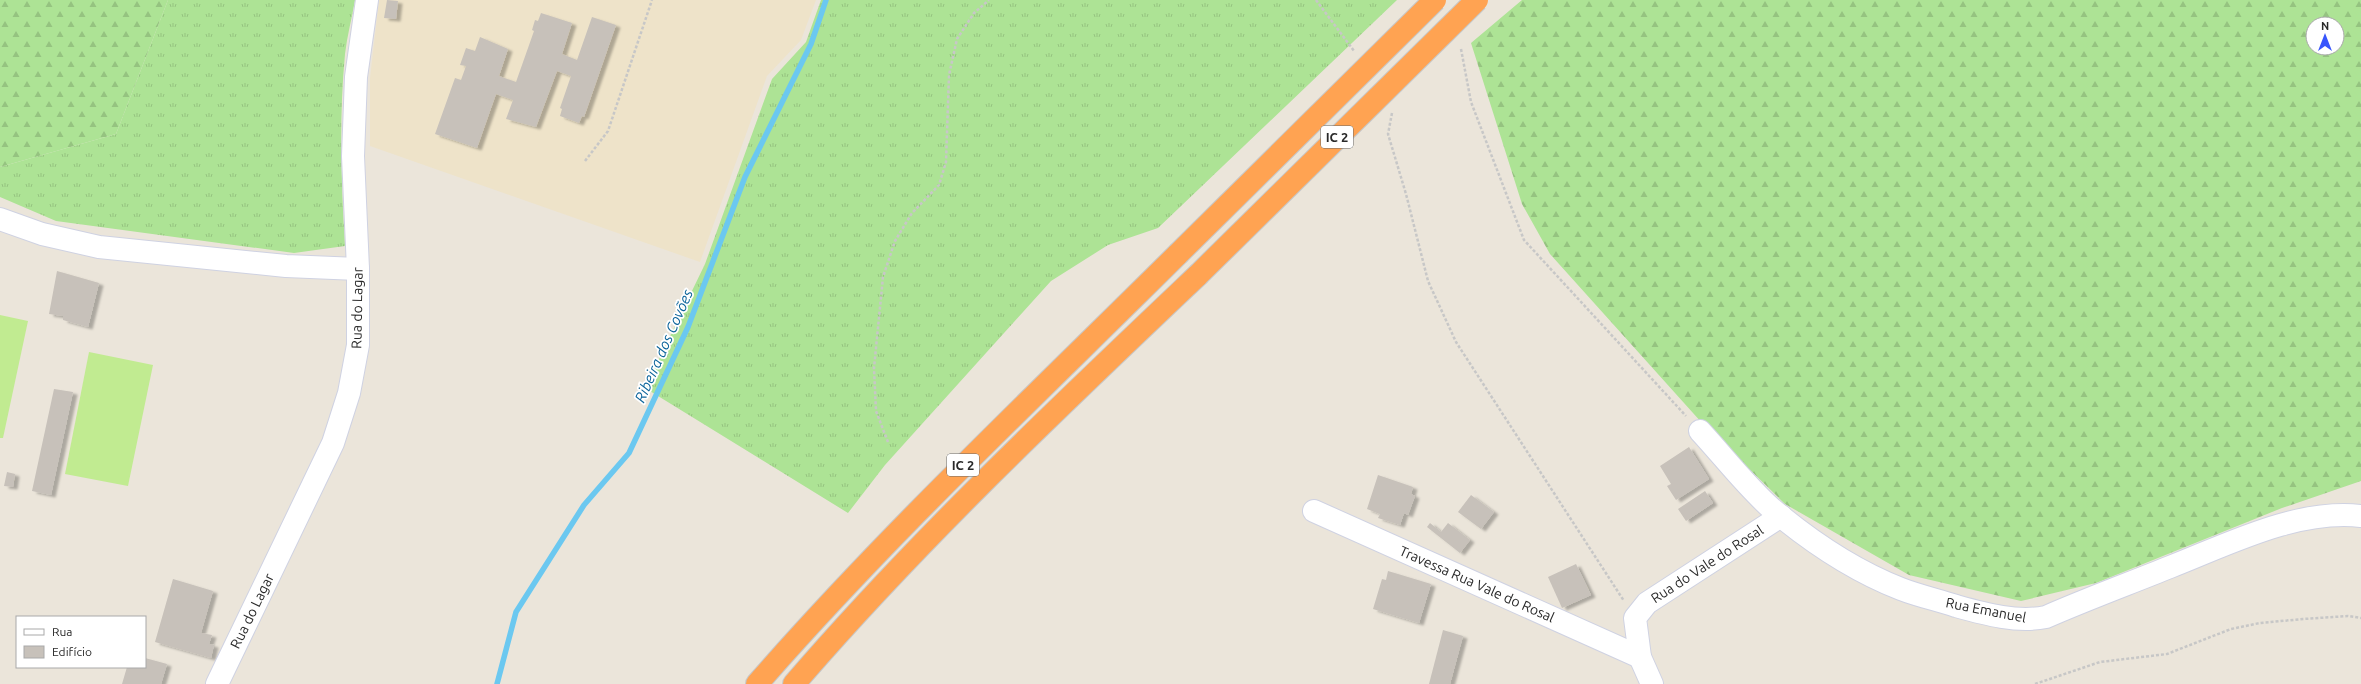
<svg xmlns="http://www.w3.org/2000/svg" width="2361" height="684" viewBox="0 0 2361 684" font-family="Ubuntu,sans-serif">
  <defs>
    <pattern id="grass-tufts" width="24" height="20" patternUnits="userSpaceOnUse"><rect width="24" height="20" fill="#ade395"/><path d="M3 7l-1-3M5 7V3M7 7l1-3M15 17l-1-3M17 17v-4M19 17l1-3" fill="none" stroke="#95c380"/></pattern>
    <pattern id="forest-firs" width="22" height="20" patternUnits="userSpaceOnUse"><rect width="22" height="20" fill="#ade395"/><path d="M5 1l3.5 6h-7zM16 11l3.5 6h-7z" fill="#95c380"/></pattern>
    <filter id="shadow"><feDropShadow dx="4.5" dy="2.5" stdDeviation="1" flood-color="#0004"/></filter>
  </defs>
  <rect width="100%" height="100%" fill="#ebe5da"/>
  <!-- education -->
  <path fill="#eee3c9" d="M379,0H816L801,40L767,76L700,262L370,146V78Z"/>
  <!-- grass -->
  <g fill="url(#grass-tufts)">
    <path d="M168,0H355C352,18 347,36 345,54C339,118 341,182 345,246L294,253L56,221L0,197V167L116,134Z"/>
    <path d="M821,0H1397L1158,228L1108,245L1051,281L885,465L848,513L645,388L705,264L772,79L806,42Z"/>
  </g>
  <!-- forest -->
  <g fill="url(#forest-firs)" fill-rule="evenodd">
    <path d="M0,0H168L116,134L0,167Z"/>
    <path d="M1522,0H2361V481L2282,508L2096,583L2021,601L1909,575L1785,504L1702,423L1550,254L1522,204L1471,43ZM2313,24H2337V48H2313Z"/>
  </g>
  <!-- pitch -->
  <g fill="#c1eb91">
    <path d="M0,315L28,321L3,438H0Z"/>
    <path d="M89,352L153,365L128,486L65,474Z"/>
  </g>
  <g fill="none" stroke-linecap="round" stroke-linejoin="round">
    <!-- stream -->
    <path stroke="#6bc8f0" stroke-width="5.5" d="M497,684L516,612L584,505L629,453L688,327L745,177L811,44L826,0"/>
  </g>
  <!-- building -->
  <g fill="#c7c1ba" filter="url(#shadow)">
    <path d="M387,0L398,1L396,19L384,18Z"/>
    <path d="M541,13L572,23L562,54L577,60L592,17L616,25L584,117L582,116L579,123L560,116L562,109L560,108L571,76L557,71L536,127L506,119L513,100L496,94L477,148L435,134L455,78L461,80L466,66L460,65L466,48L475,51L480,37L508,49L499,76L516,82L534,31L532,30L535,20L538,21Z"/>
    <path d="M57,271L99,283L88,327L63,320V316L49,314Z"/>
    <path d="M54,389L73,392L51,495L32,491Z"/>
    <path d="M1689,447L1709,479L1676,500L1667,486L1671,484L1660,466Z"/>
    <path d="M7,472L15,474L13,487L4,486Z"/>
    <path d="M1378,475L1413,487L1411,494L1415,496L1408,515L1404,513L1400,525L1378,518L1380,514L1367,509Z"/>
    <path d="M1705,491L1713,503L1686,521L1678,509Z"/>
    <path d="M1471,495L1494,512L1481,529L1458,512Z"/>
    <path d="M1430,523L1441,532L1448,523L1470,540L1460,553L1427,527Z"/>
    <path d="M1576,564L1591,595L1562,608L1548,577Z"/>
    <path d="M1388,571L1431,584L1419,623L1373,609L1382,579L1386,580Z"/>
    <path d="M173,579L213,591L201,633L212,635L209,644L214,645L211,658L155,642Z"/>
    <path d="M1443,630L1463,636L1450,684H1429Z"/>
    <path d="M145,658L167,664L161,684H122L127,667H145Z"/>
  </g>
  <g fill="none" stroke-linecap="round" stroke-linejoin="round">
    <defs>
      <g id="minor">
        <path d="M0,219L42,234L99,247L286,266L358,269"/>
        <path d="M1700,431C1724,457 1746,486 1772,509C1810,541 1855,571 1901,589C1919,596 1938,600 1956,606C1985,614 2017,623 2046,617C2087,599 2128,584 2170,567C2229,544 2296,509 2361,516"/>
        <path d="M1314,511L1640,657"/>
        <path d="M217,684L333,443L349,393L358,345V269L353,156L356,77L367,0"/>
        <path d="M1652,684L1640,657L1635,618L1647,603L1781,516"/>
      </g>
      <g id="highway">
        <path d="M757,684C889,533 1035,396 1178,254"/>
        <path d="M794,684C919,539 1059,407 1198,275"/>
      </g>
    </defs>
    <!-- minor casing -->
    <use href="#minor" stroke="#cfd2e2" stroke-width="24"/>
    <!-- highway casing -->
    <use href="#highway" stroke="#c7c7c7" stroke-width="24"/>
    <!-- path -->
    <g stroke="#c7c7c7" stroke-width="2.5" stroke-dasharray="3 2" stroke-linecap="butt">
      <path d="M1316,0L1354,51"/>
      <path d="M1461,49L1471,102L1524,240L1686,416"/>
      <path d="M1392,113L1388,134L1406,194L1428,281L1456,342L1624,601"/>
      <path d="M585,161L608,131L652,0"/>
      <path d="M888,442L876,411L874,368L883,277L895,241L912,213L939,185L946,162L949,75L957,39L974,13L989,0"/>
      <path d="M2035,684L2100,662L2167,654L2231,629L2260,623L2303,619L2348,616L2361,618"/>
    </g>
    <!-- minor -->
    <use href="#minor" stroke="#fff" stroke-width="22"/>
    <!-- highway -->
    <use href="#highway" stroke="#ffa352" stroke-width="22"/>
    <defs>
      <g id="highway-bridge">
        <path d="M1178,254L1435,0"/>
        <path d="M1198,275L1477,0"/>
      </g>
    </defs>
    <!-- highway-bridge casing -->
    <use href="#highway-bridge" stroke="#c7c7c7" stroke-width="24" stroke-linecap="butt"/>
    <!-- highway-bridge -->
    <use href="#highway-bridge" stroke="#ffa352" stroke-width="22"/>
  </g>
  <g text-anchor="middle" stroke-width="3.5" stroke-linejoin="round" paint-order="stroke">
    <!-- shield labels -->
    <g fill="#fff" stroke="#696969" stroke-width="1">
      <rect x="1321" y="126" width="32" height="22" rx="3"/>
      <rect x="947" y="454" width="32" height="22" rx="3"/>
    </g>
    <g font-size="13" font-weight="bold" fill="#292929">
      <text x="1337" y="142">IC 2</text>
      <text x="963" y="470">IC 2</text>
    </g>
    <!-- street labels -->
    <g font-size="14" fill="#292929" stroke="#fff">
      <text transform="translate(357 308) rotate(-89)" y="5">Rua do Lagar</text>
      <text transform="translate(1707 564) rotate(-33)" y="5">Rua do Vale do Rosal</text>
      <text transform="translate(1477 584) rotate(24)" y="5">Travessa Rua Vale do Rosal</text>
      <text transform="translate(1986 610) rotate(11)" y="5">Rua Emanuel</text>
      <text transform="translate(252 611) rotate(-64)" y="5">Rua do Lagar</text>
    </g>
    <!-- water labels -->
    <g font-size="15" font-style="italic" fill="#0c649a" stroke="#fff">
      <text transform="translate(664 346) rotate(-66)" y="5">Ribeira dos Covões</text>
    </g>
  </g>
  <!-- legend -->
  <rect x="16" y="616" width="130" height="52" fill="#ffffff" stroke="#a9a9a9"/>
  <rect x="24" y="629" width="20" height="6" fill="#ffffff" stroke="#a9a9a9"/>
  <text x="52" y="636" font-size="12" fill="#292929">Rua</text>
  <rect x="24" y="646" width="20" height="12" fill="#c7c1ba" stroke="#a9a9a9"/>
  <text x="52" y="656" font-size="12" fill="#292929">Edifício</text>
  <!-- north arrow -->
  <g transform="translate(2325 36)"><circle r="19" fill="#ffffff" stroke="#a9a9a9"/>
  <path d="M0-3L7 15L0 10L-7 15Z" fill="#3755fc"/>
  <text y="-6" font-size="11" font-weight="bold" text-anchor="middle" fill="#292929">N</text>
  </g>
</svg>
